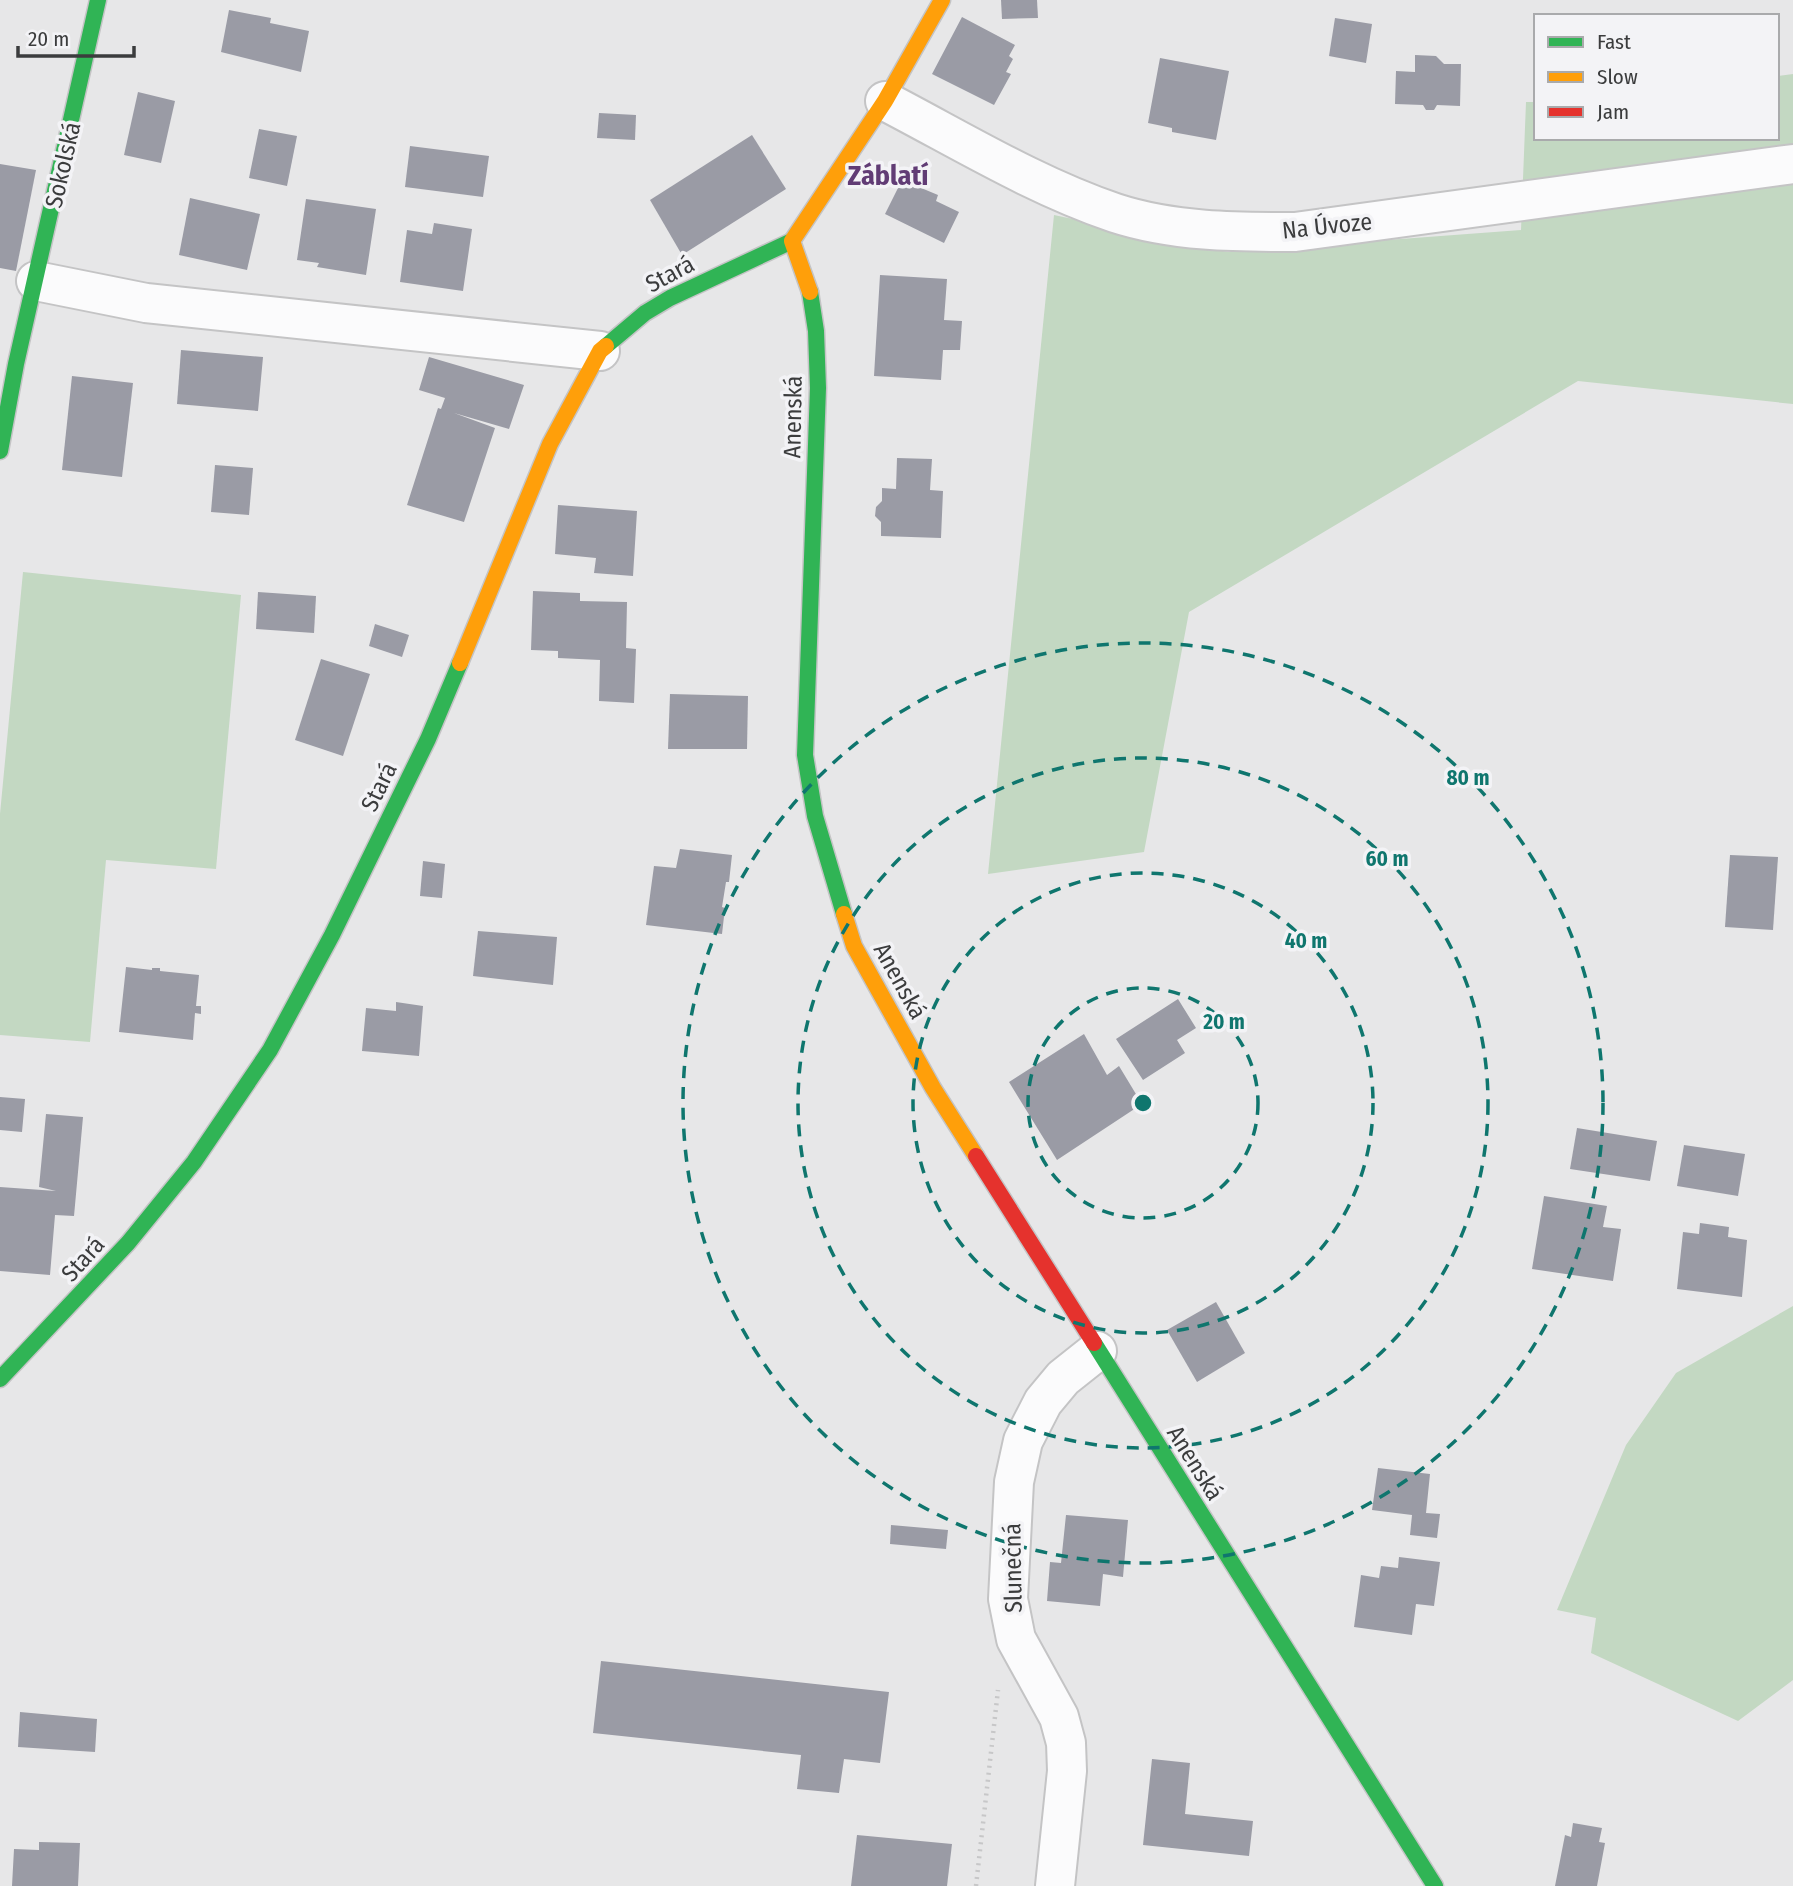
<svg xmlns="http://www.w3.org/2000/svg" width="1793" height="1886" viewBox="0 0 1793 1886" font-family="'Fira Sans Condensed',sans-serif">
  <rect width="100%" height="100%" fill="#e7e7e8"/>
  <!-- green -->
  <g fill="#c3d8c2">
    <path d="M1793,74V404L1578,381L1189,612L1144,852L988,874L1054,215L1228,252L1521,230L1526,102H1536V138H1777V76Z"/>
    <path d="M23,572L241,595L216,869L106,860L90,1042L0,1035V814Z"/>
    <path d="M1793,1306V1680L1738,1721L1591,1653L1596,1618L1557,1610L1626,1445L1676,1373Z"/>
  </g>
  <!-- building -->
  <g fill="#9a9ba5">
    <path d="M1001,0H1037L1038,18L1002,19Z"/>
    <path d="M229,10L271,18L270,23L309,31L301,72L221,52Z"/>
    <path d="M962,17L1015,45L1009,56L1013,59L1006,72L1011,74L994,105L932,74Z"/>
    <path d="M1335,18L1372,24L1366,63L1329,56Z"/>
    <path d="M1415,55L1436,56L1444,64H1461L1460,106L1437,105L1434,110H1426L1423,105L1395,104L1396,71L1415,72Z"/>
    <path d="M1160,58L1229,71L1216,140L1172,132V128L1148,123Z"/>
    <path d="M138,92L175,101L161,163L124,155Z"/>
    <path d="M599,113L636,115L635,140L597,138Z"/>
    <path d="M259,129L297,136L287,186L249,178Z"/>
    <path d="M752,135L786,189L682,255L650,200Z"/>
    <path d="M410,146L489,156L483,197L405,187Z"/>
    <path d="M0,164L36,170L16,271L0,268Z"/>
    <path d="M902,180L938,195L936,201L959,212L944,243L885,214Z"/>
    <path d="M190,198L260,214L247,270L179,255Z"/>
    <path d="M306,199L376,209L366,275L317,267L319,263L297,260Z"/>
    <path d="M434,223L472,229L463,291L400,282L407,230L432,234Z"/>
    <path d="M880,275L947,279L944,320L962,321L960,350H943L941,380L874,376Z"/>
    <path d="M181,350L263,357L258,411L177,404Z"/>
    <path d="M429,357L524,385L509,429L454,413L495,428L464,522L407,505L438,408L441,409L445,398L419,390Z"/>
    <path d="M72,376L133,383L122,477L62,470Z"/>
    <path d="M897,458L932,459L930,490L943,491L941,538L881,536V522L875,516L876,507L882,501V488L896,489Z"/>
    <path d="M215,465L253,468L249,515L211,512Z"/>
    <path d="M558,505L637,511L633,576L594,573L596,558L555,554Z"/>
    <path d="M533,591L580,593V601L627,602L626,648L636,649L634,703L599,701L600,660L558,658V651L531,650Z"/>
    <path d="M258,592L316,596L314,633L256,629Z"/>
    <path d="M375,624L409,635L402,657L369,646Z"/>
    <path d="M321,659L370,674L343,756L295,740Z"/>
    <path d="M670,694L748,696L747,749H668Z"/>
    <path d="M680,849L732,855L729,882H726L722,907L725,908L722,934L646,925L654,866L676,868Z"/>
    <path d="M1730,855L1778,857L1773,930L1725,927Z"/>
    <path d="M423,861L445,864L442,898L420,896Z"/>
    <path d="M478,931L557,937L553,985L473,976Z"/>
    <path d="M126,967L152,970V968H160V971L199,975L196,1006H201V1014L195,1013L193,1040L119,1032Z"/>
    <path d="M1178,999L1196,1028L1177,1040L1185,1053L1143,1080L1116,1039Z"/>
    <path d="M396,1002L423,1006L419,1056L362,1051L366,1008L396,1011Z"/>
    <path d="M1084,1034L1107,1075L1119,1066L1142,1104L1057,1160L1009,1082Z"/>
    <path d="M0,1097L25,1099L22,1132L0,1130Z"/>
    <path d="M46,1114L83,1117L74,1216L55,1215L50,1275L0,1271V1187L56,1191L39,1187Z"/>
    <path d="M1577,1128L1657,1141L1650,1181L1570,1169Z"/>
    <path d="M1684,1145L1745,1154L1738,1196L1677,1186Z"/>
    <path d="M1544,1196L1607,1206L1603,1227L1621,1229L1613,1281L1532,1269Z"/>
    <path d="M1700,1223L1729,1227L1728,1237L1747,1240L1742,1297L1677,1289L1683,1232L1699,1234Z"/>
    <path d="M1216,1302L1245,1353L1197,1382L1167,1330Z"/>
    <path d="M1378,1468L1430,1474L1426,1513L1440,1514L1437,1538L1410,1535L1412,1515L1372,1510Z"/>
    <path d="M1066,1515L1128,1520L1123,1577L1103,1574L1100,1606L1047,1601L1050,1562L1061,1563Z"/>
    <path d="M891,1525L948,1530L946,1549L890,1544Z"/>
    <path d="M1399,1557L1440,1562L1434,1606L1416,1604L1412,1635L1354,1627L1361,1575L1379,1578L1381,1566L1398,1568Z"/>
    <path d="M601,1661L889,1692L880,1763L844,1759L839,1793L797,1789L801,1755L593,1733Z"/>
    <path d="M20,1712L97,1719L95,1752L18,1747Z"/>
    <path d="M1152,1759L1190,1763L1185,1814L1253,1821L1249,1856L1143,1845Z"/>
    <path d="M1573,1823L1602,1828L1599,1842L1605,1843L1597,1886H1555L1565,1835L1571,1837Z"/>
    <path d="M857,1835L952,1844L947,1886H851Z"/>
    <path d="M39,1842L80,1843L78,1886H12L14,1849L39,1850Z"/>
  </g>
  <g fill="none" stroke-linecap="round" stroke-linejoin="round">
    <defs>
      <g id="street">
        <path d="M885,101C960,140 1035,186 1115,213C1173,232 1236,232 1295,232L1793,164"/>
        <path d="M36,281L146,303L600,351"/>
        <path d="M1055,1886L1067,1771L1066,1743L1059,1717L1016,1639L1008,1599L1014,1482L1023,1441L1043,1402L1063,1378L1097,1351"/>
      </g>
      <g id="fast">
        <path d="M810,292L816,331L818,388L805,755L815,816L844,914"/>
        <path d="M606,346L645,313L670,298L792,241"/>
        <path d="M0,451L16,364L98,0"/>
        <path d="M1094,1343L1435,1886"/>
        <path d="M0,1379L128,1243L194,1162L270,1050L332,935L428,739L460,663"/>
      </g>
      <g id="slow">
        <path d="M810,292L792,241L885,101L942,0"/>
        <path d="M460,663L550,444L600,351L606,346"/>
        <path d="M844,914L854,946L933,1088L976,1156"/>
      </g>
      <path id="jam" d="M976,1156L1094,1343"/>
    </defs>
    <!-- street casing -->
    <use href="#street" stroke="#c4c4c5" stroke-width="42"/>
    <!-- fast casing -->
    <use href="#fast" stroke="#c4c4c5" stroke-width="19"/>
    <!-- slow casing -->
    <use href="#slow" stroke="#c4c4c5" stroke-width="19"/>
    <!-- jam casing -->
    <use href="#jam" stroke="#c4c4c5" stroke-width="19"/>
    <!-- path -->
    <path stroke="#c7c7c8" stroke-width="4.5" stroke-dasharray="2 5" stroke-linecap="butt" d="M976,1886L998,1690"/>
    <!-- street -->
    <use href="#street" stroke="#fbfbfc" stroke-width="38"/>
    <!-- fast -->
    <use href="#fast" stroke="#30b455" stroke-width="16"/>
    <!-- slow -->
    <use href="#slow" stroke="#ff9f0a" stroke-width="16"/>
    <!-- jam -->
    <use href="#jam" stroke="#e5322d" stroke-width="16"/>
  </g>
  <!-- distance rings -->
  <g fill="none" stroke="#0f766e" stroke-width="3.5" stroke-dasharray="12 9">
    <circle cx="1143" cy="1103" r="115"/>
    <circle cx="1143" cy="1103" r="230"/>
    <circle cx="1143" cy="1103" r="345"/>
    <circle cx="1143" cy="1103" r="460"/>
  </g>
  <g text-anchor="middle" stroke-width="7" stroke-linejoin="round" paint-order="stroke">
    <!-- street labels -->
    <g font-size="24" fill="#3b3c3d" stroke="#f3f3f6">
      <text transform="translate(63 165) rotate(-77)" y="8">Sokolská</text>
      <text transform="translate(1327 226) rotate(-6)" y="8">Na Úvoze</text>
      <text transform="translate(670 274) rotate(-28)" y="8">Stará</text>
      <text transform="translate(793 417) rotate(-89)" y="8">Anenská</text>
      <text transform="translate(379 787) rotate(-64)" y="8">Stará</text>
      <text transform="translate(900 981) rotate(61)" y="8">Anenská</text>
      <text transform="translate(83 1259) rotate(-48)" y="8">Stará</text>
      <text transform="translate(1195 1463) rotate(58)" y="8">Anenská</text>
      <text transform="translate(1013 1568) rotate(-91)" y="8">Slunečná</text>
    </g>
    <!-- quarter labels -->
    <g font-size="28" font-weight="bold" fill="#613c75" stroke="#f3f3f6">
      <text x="888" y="185">Záblatí</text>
    </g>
  </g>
  <circle cx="1143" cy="1103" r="10" fill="#0f766e" stroke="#f3f3f6" stroke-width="3.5"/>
  <g font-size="21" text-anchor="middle" font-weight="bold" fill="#0f766e" stroke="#f3f3f6" stroke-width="7" stroke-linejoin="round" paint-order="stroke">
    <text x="1468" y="785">80 m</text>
    <text x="1387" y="866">60 m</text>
    <text x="1306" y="948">40 m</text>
    <text x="1224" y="1029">20 m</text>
  </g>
  <!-- legend -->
  <rect x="1534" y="14" width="245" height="126" fill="#f3f3f6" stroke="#a9aaac" stroke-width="2"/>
  <rect x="1548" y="37" width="35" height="10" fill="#30b455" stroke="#a9aaac" stroke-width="2"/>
  <text x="1597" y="49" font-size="21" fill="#3b3c3d">Fast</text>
  <rect x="1548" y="72" width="35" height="10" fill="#ff9f0a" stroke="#a9aaac" stroke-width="2"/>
  <text x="1597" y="84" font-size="21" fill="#3b3c3d">Slow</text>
  <rect x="1548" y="107" width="35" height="10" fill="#e5322d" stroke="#a9aaac" stroke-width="2"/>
  <text x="1597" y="119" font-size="21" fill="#3b3c3d">Jam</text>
  <!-- scale -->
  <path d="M18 46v10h116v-10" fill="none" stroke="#3b3c3d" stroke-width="3.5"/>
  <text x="28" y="46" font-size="21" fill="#3b3c3d" stroke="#f3f3f6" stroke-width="5" paint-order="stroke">20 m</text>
</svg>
